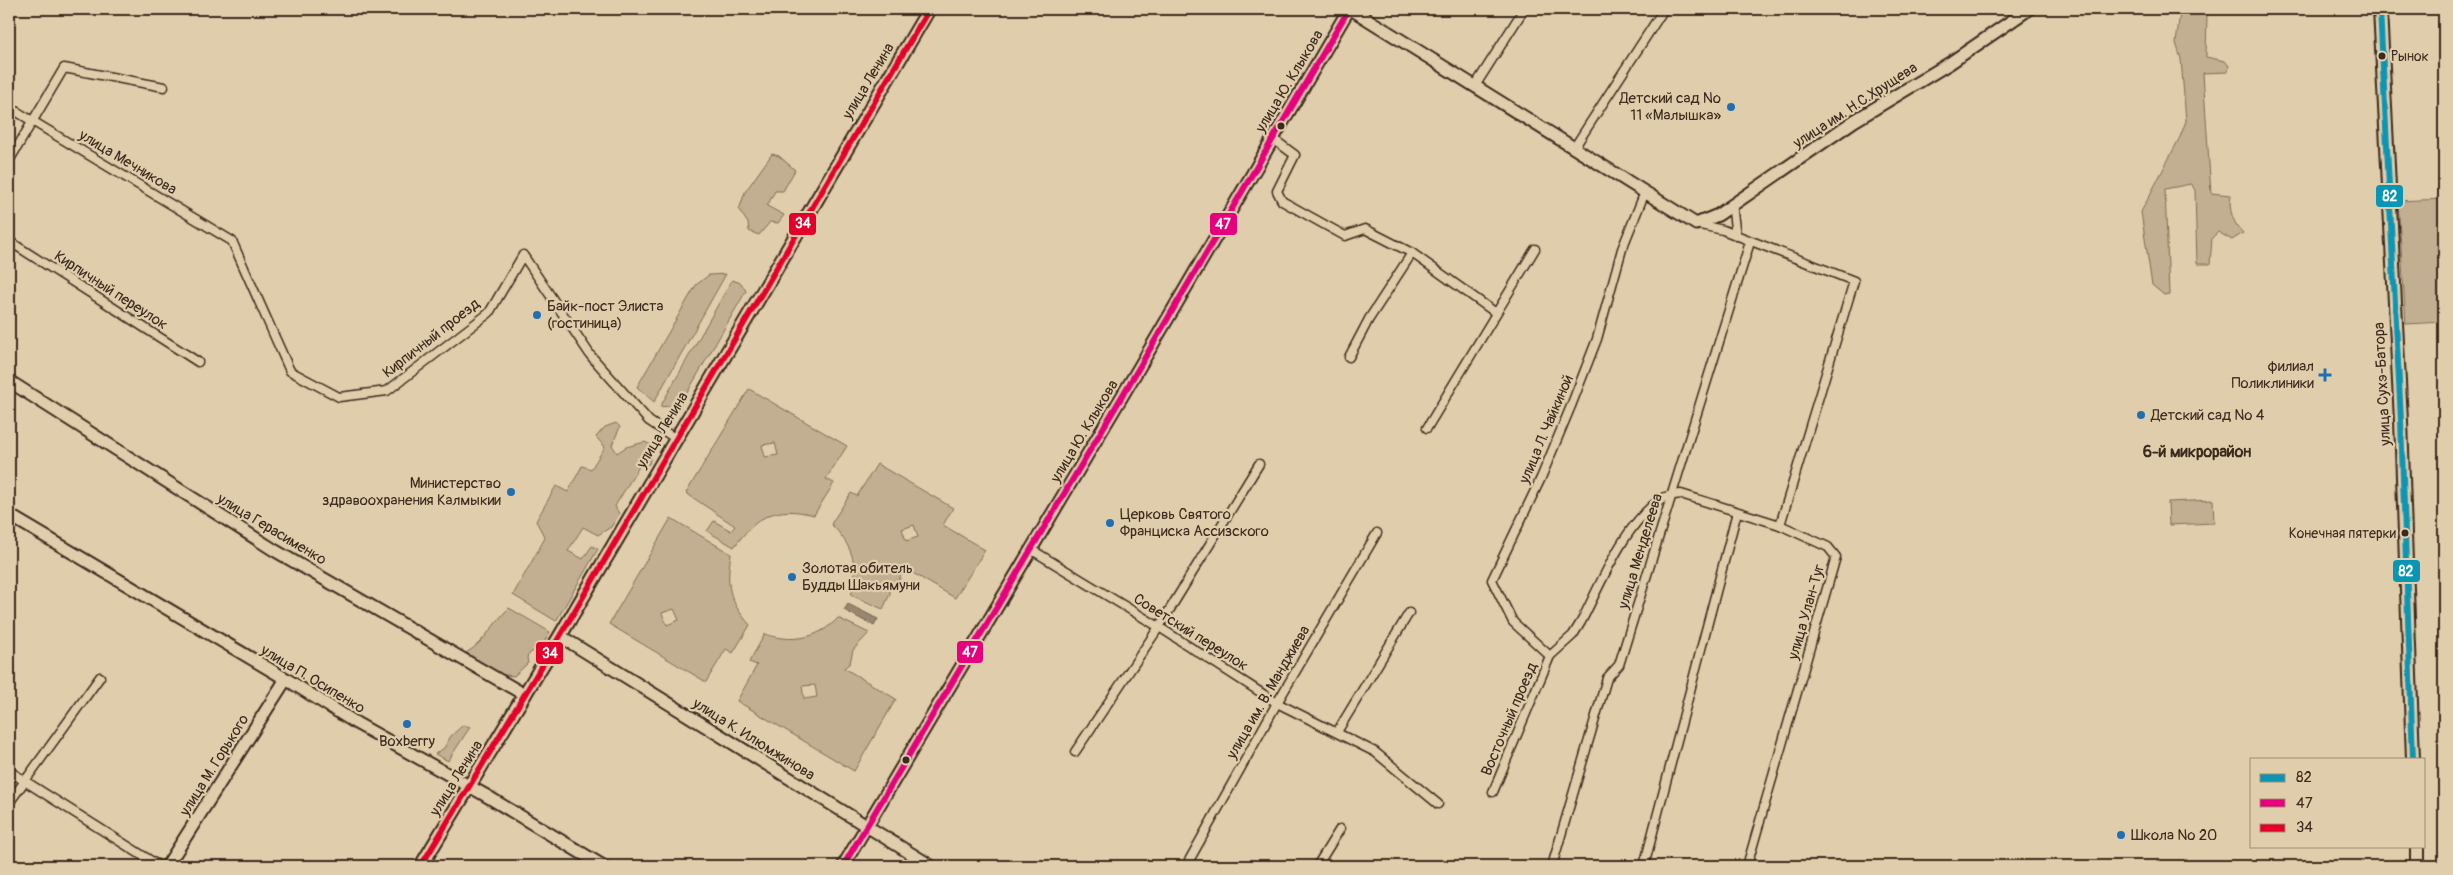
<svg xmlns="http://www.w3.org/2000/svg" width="2453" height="875" viewBox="0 0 2453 875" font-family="Pangolin,sans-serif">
  <rect width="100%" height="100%" fill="#e0cdab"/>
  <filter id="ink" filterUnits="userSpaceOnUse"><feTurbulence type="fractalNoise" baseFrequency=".02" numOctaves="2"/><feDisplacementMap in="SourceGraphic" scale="10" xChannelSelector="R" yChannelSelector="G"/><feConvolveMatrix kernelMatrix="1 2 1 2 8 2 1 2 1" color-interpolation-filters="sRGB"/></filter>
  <g filter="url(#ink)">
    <!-- green -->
    <g fill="#c2af91" stroke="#7e6c58" fill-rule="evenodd">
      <path d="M2189,9H2217V13L2207,14L2206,57L2225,61L2229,66L2228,72L2203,73L2211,193L2231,195C2228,208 2233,224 2243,233L2232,240L2218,232L2212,238L2210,264H2197L2195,190L2191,184L2165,189L2169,294L2164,295L2152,285L2141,212L2180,137L2186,121L2181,59L2176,43L2180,13Z"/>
      <path d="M772,154L779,156L795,170L783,191H775L767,206L784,215L778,223L770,222L759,235L749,231L748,223L739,210L745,192Z"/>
      <path d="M2444,199V322L2406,324L2398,201Z"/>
      <path d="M726,274L654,402L637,387L696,285L709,275Z"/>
      <path d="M732,280L741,283L746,291L680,405L660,407Z"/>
      <path d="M749,389L847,446L826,479L834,483L814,515C775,505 757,516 734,547L707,531L714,521L731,531L735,526L686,493ZM775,443L778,455L765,457L762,445Z"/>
      <path d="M616,423L620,427L612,445L617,453L626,447L645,442L653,446L649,464L640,465L615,506L619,514L611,527L598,535L583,527L568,551L583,559L592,546L598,549L556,621L513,595L545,538L536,521L556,486L568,492L582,466L591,469L605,447L596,437L605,427Z"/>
      <path d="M877,464L953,508L943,525L985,550L955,598L901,566L900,579L890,585V594L883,609L851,595C861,567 851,544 831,524L851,493L857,496ZM914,525L918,537L906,541L902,529Z"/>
      <path d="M2213,500L2214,523L2169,525L2168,502Z"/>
      <path d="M671,518L731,554C726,585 728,600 750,625L733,653L726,649L706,682L609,624ZM674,609L679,620L667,625L662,613Z"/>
      <path d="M509,608L550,632L539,651L531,652L527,657L528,663L514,676L498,674L466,653C485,642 493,623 509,608Z"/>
      <path d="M838,618L869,633L853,650L850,663L844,668L896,699L854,771L737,701L757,665L749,662L765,634C792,643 818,639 838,618ZM815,685L817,697L804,699L802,686Z"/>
      <path d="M463,725L470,727L448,761L435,754L444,748L451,736Z"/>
    </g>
    <!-- water -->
    <path fill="#98876e" stroke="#73624e" d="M848,604L878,619L874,626L844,610Z"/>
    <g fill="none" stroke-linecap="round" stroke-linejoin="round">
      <defs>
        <g id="street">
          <path d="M1475,86L1524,9"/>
          <path d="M9,107L232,241L290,371L339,397L387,391L489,313L523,255L591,356L649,421L676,439"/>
          <path d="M1272,138L1295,155L1277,191L1282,201L1345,236L1365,229L1412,253L1496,313"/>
          <path d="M1574,148L1664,9"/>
          <path d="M9,161L64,68L164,87"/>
          <path d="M1732,204L1736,236"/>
          <path d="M1696,224L1723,230L1854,281L1780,525"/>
          <path d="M9,241L198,362"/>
          <path d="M1349,357L1369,319L1412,253"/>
          <path d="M1427,428L1535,249"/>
          <path d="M1032,550L1159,627L1277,703L1375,752L1438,804"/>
          <path d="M1550,656L1513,622L1492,580L1541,478L1571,406L1597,339L1622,249L1645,192"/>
          <path d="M1337,732L1409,613"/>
          <path d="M1075,752L1159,627L1259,464"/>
          <path d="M9,771L159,866"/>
          <path d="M1493,792L1550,656L1573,635L1581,622C1601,584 1625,521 1663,498C1668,495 1676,495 1681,494L1780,525L1828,547L1836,557L1747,866"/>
          <path d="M9,803L100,677"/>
          <path d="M1186,866L1277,703L1377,533"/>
          <path d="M1317,866L1340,829"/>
          <path d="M1552,866L1607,678L1619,665L1750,242"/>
          <path d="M1644,866L1737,512"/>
        </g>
        <g id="secondary">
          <path d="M1351,9L1696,224L1718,215L1854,121L1950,63L2029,9"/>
          <path d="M9,381L274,550L525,695"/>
          <path d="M9,515L286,679L356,723L485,795L603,866"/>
          <path d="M560,636L931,866"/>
          <path d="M167,866L286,679"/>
          <path d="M843,866L1140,366L1349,9"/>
        </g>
        <g id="primary">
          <path d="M2380,9L2401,421L2413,759"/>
          <path d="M2417,846V866"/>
          <path d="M421,866L560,636L929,9"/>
        </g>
      </defs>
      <!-- street casing -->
      <use href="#street" stroke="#3b2a1e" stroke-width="11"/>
      <!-- secondary casing -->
      <use href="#secondary" stroke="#3b2a1e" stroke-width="15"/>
      <!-- primary casing -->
      <use href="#primary" stroke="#3b2a1e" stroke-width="16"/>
      <!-- street -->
      <use href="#street" stroke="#e0cdab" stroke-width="8"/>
      <!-- secondary -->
      <use href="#secondary" stroke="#e0cdab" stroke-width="11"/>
      <!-- primary -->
      <use href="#primary" stroke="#e0cdab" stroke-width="12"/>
      <defs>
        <path id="bus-1" d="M2380,9L2401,421L2413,759"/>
        <path id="bus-2" d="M843,866L1140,366L1349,9"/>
        <path id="bus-3" d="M421,866L560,636L929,9"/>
      </defs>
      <!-- bus-1 casing -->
      <use href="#bus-1" stroke="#e0cdab" stroke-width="10"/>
      <!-- bus-2 casing -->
      <use href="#bus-2" stroke="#e0cdab" stroke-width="10"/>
      <!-- bus-3 casing -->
      <use href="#bus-3" stroke="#e0cdab" stroke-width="10"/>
      <!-- bus-1 -->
      <use href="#bus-1" stroke="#0996b4" stroke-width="6"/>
      <!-- bus-2 -->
      <use href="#bus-2" stroke="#e5007d" stroke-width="6"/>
      <!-- bus-3 -->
      <use href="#bus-3" stroke="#e4002b" stroke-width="6"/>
    </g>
  </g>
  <!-- markers -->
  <g fill="#3b2a1e" stroke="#e0cdab" stroke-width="2">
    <circle cx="2382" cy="56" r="4.5"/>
    <circle cx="1281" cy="126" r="4.5"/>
    <circle cx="2405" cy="533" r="4.5"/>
    <circle cx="906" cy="760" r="4.5"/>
  </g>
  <g fill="#1f6fb2" stroke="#e0cdab" stroke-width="2">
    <circle cx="1731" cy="107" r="5"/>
    <circle cx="537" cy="315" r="5"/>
    <path d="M2322.5 367.5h5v5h5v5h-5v5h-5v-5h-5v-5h5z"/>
    <circle cx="2141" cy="415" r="5"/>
    <circle cx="511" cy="492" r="5"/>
    <circle cx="1110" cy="523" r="5"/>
    <circle cx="792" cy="577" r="5"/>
    <circle cx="407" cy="724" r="5"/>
    <circle cx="2121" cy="835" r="5"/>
  </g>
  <g text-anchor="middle" stroke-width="4.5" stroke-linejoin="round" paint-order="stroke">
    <!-- bus labels -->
    <g font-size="14" fill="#3b2a1e" stroke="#e0cdab" text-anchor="start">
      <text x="2391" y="61">Рынок</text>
      <text x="2396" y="538" text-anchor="end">Конечная пятерки</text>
    </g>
    <!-- street labels -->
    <g font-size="15" fill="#3b2a1e" stroke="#e0cdab">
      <text transform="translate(868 81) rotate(-59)" y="5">улица Ленина</text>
      <text transform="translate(1289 81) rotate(-59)" y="5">улица Ю. Клыкова</text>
      <text transform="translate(1855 105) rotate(-33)" y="5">улица им. Н.С.Хрущева</text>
      <text transform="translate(128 162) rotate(31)" y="5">улица Мечникова</text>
      <text transform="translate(111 290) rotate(33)" y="5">Кирпичный переулок</text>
      <text transform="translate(431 338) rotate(-38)" y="5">Кирпичный проезд</text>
      <text transform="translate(2382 384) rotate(-93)" y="5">улица Сухэ-Батора</text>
      <text transform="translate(1546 429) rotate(-67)" y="5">улица Л. Чайкиной</text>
      <text transform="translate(662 430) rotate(-59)" y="5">улица Ленина</text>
      <text transform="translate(1084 431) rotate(-59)" y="5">улица Ю. Клыкова</text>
      <text transform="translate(272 529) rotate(31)" y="5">улица Герасименко</text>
      <text transform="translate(1640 551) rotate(-73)" y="5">улица Менделеева</text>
      <text transform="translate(1806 612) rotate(-74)" y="5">улица Улан-Туг</text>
      <text transform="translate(1191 632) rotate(32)" y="5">Советский переулок</text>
      <text transform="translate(313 679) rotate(31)" y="5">улица П. Осипенко</text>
      <text transform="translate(1268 692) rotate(-60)" y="5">улица им. В. Манджиева</text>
      <text transform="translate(1509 719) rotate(-67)" y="5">Восточный проезд</text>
      <text transform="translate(754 739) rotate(32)" y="5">улица К. Илюмжинова</text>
      <text transform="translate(214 765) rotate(-58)" y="5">улица М. Горького</text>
      <text transform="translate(456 778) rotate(-58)" y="5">улица Ленина</text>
    </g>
    <!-- poi labels -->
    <g font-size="15" fill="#3b2a1e" stroke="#e0cdab" text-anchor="start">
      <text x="1721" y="103" text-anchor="end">Детский сад №<tspan x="1721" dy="17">11 «Малышка»</tspan></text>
      <text x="547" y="311">Байк-пост Элиста<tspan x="547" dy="17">(гостиница)</tspan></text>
      <text x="2314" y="371" text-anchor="end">филиал<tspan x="2314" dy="17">Поликлиники</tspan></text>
      <text x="2151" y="420">Детский сад № 4</text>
      <text x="501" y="488" text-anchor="end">Министерство<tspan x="501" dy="17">здравоохранения Калмыкии</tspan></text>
      <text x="1120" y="519">Церковь Святого<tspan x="1120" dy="17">Франциска Ассизского</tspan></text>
      <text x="802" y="573">Золотая обитель<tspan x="802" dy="17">Будды Шакьямуни</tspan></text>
      <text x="407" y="746" text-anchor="middle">Boxberry</text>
      <text x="2131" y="840">Школа № 20</text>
    </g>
    <!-- neighbourhood labels -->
    <g font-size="16" font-weight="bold" fill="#3b2a1e" stroke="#e0cdab">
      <text x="2197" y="457">6-й микрорайон</text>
    </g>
  </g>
  <g stroke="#e0cdab" stroke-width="2">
    <rect x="2375" y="184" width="29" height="24" rx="5" fill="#0996b4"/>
    <rect x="788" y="212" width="29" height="24" rx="5" fill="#e4002b"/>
    <rect x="1209" y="212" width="29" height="24" rx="5" fill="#e5007d"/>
    <rect x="2392" y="559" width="29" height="24" rx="5" fill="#0996b4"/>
    <rect x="956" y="640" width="28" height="24" rx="5" fill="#e5007d"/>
    <rect x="535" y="641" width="29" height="24" rx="5" fill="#e4002b"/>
  </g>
  <g font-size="14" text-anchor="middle" font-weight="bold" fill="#fff">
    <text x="2390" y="201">82</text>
    <text x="803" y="228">34</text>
    <text x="1223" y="229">47</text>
    <text x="2406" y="576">82</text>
    <text x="970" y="657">47</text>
    <text x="550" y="658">34</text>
  </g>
  <!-- margin -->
  <rect width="2453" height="875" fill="none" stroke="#e0cdab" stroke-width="30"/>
  <rect x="15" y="15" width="2423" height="845" fill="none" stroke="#3b2a1e" stroke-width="2" filter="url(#ink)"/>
  <!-- legend -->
  <rect x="2250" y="758" width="175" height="90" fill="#e0cdab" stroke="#9e8c73"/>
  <rect x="2260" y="774" width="25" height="8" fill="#0996b4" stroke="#9e8c73"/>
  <text x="2296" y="782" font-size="15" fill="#3b2a1e">82</text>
  <rect x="2260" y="799" width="25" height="8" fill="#e5007d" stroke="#9e8c73"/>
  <text x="2296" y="808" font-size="15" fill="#3b2a1e">47</text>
  <rect x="2260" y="824" width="25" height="8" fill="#e4002b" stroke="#9e8c73"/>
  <text x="2296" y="832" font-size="15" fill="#3b2a1e">34</text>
</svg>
